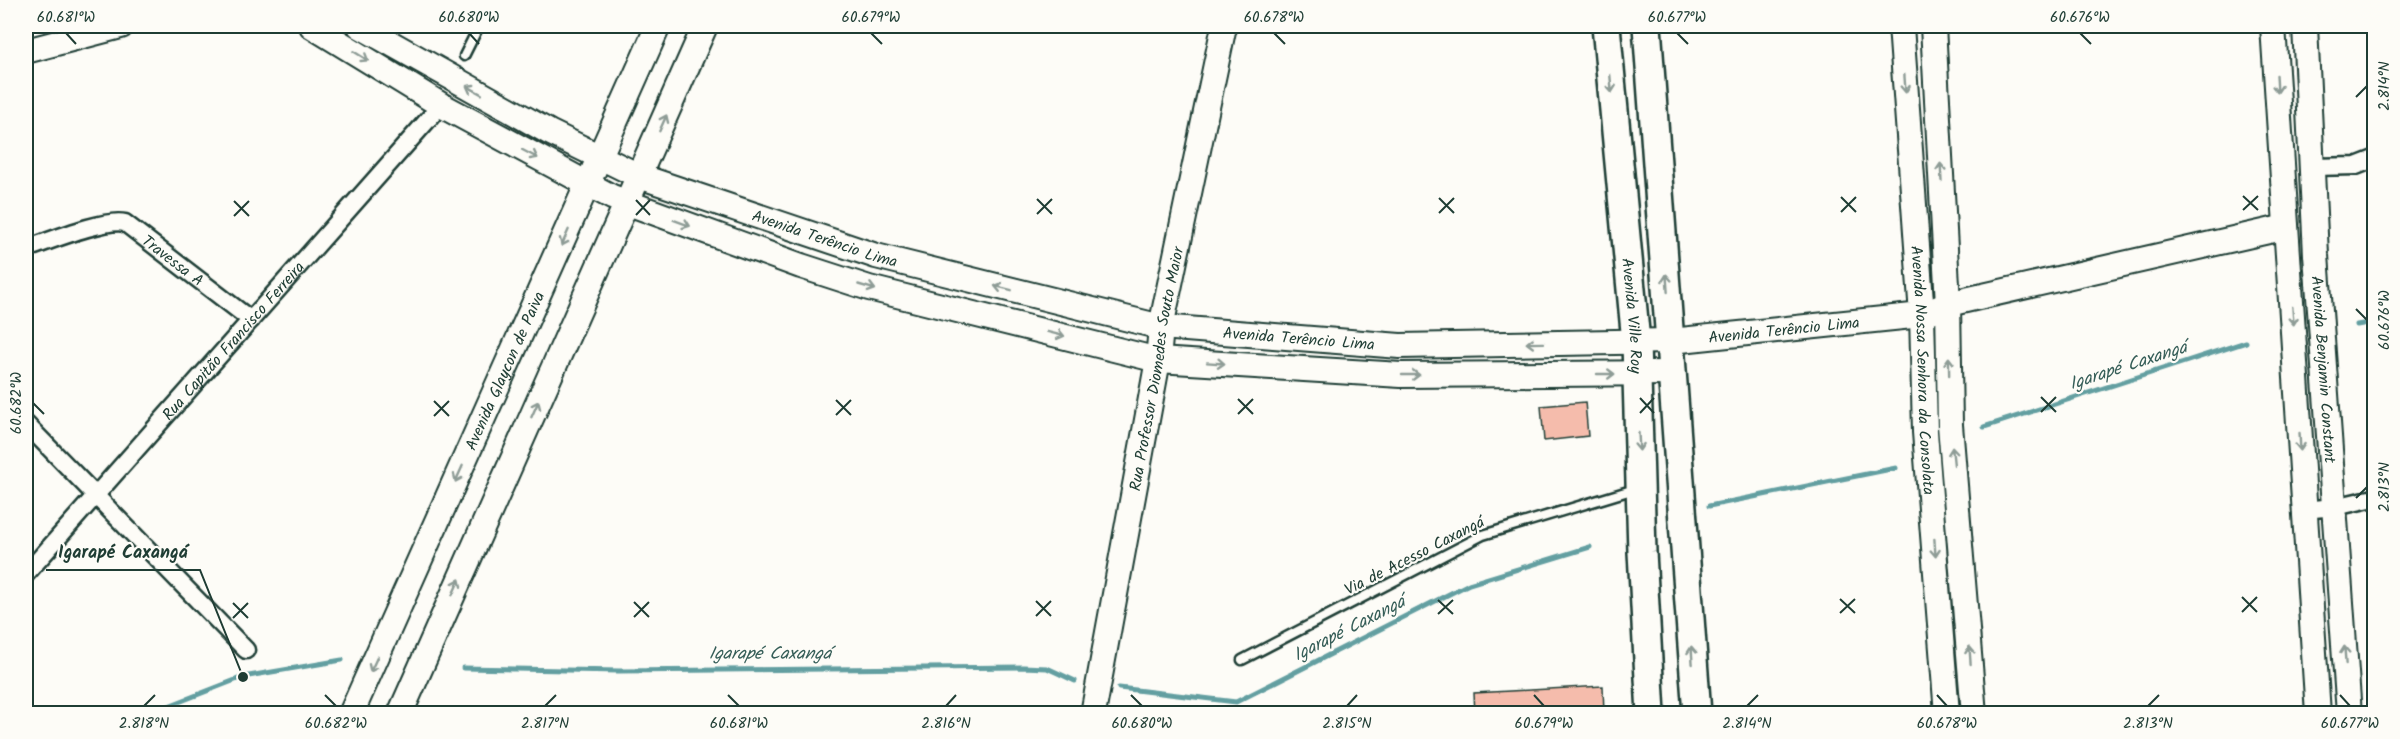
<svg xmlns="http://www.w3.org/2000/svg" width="2400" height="739" viewBox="0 0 2400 739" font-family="Kalam,sans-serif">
  <rect width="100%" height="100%" fill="#fdfcf7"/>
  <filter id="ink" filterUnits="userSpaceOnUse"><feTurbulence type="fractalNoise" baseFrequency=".0167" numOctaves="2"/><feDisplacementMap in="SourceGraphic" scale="12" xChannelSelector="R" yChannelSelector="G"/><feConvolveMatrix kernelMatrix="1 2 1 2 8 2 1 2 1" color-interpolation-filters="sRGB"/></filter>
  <g filter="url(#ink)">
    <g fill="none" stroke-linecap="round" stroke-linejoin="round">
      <!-- stream -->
      <g stroke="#639fa1" stroke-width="5">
        <path d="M2357,325L2374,322"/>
        <path d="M1984,427L2246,342"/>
        <path d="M1709,506L1896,468"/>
        <path d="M463,668L619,671L1023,667L1047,668L1075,681"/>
        <path d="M1119,688L1236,702L1469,584L1590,547"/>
        <path d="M148,714L243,677L342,660"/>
      </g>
    </g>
    <!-- building -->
    <g fill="#f5bcac" stroke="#1f3d34" stroke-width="1.5">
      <path d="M1585,402L1588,436L1544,441L1541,406Z"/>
      <path d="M1603,686L1604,714H1475L1474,693Z"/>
    </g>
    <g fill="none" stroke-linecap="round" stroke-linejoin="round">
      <defs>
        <g id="lane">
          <path d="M464,56L479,26"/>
          <path d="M1242,660L1483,535L1635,489"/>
        </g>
        <g id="street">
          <path d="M2313,167L2356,166L2374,159"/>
          <path id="s1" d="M26,249C47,242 105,218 125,223L251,320"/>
          <path d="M26,424L246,650"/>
          <path d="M2303,510L2335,507L2374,498"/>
          <path id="s2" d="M26,574L441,105"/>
        </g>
        <g id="secondary">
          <path d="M312,26L441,105L612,197L801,266L869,288L1158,360L1401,375L1673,373"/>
          <path id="s3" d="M360,26L549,132L639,176L876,256L1161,327L1400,346L1671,341L1922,315L1948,304L2286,227"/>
          <path id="s4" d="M1901,26L1922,315L1925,432L1947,714"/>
          <path d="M1933,26L1948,304L1950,425L1974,714"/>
          <path d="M2273,26L2318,714"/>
          <path id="s5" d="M2305,26L2316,255L2349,714"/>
          <path d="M26,51L121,26"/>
          <path id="s6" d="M351,714L658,26"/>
          <path d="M400,714L705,26"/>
          <path id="s7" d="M1093,714L1158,360L1161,327L1224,26"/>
        </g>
        <g id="primary">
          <path id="s8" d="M1606,26L1636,342L1642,552L1651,714"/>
          <path d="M1647,26L1697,714"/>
        </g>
      </defs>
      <!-- lane casing -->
      <use href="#lane" stroke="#1f3d34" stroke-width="13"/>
      <!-- street casing -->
      <use href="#street" stroke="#1f3d34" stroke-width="21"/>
      <!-- secondary casing -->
      <use href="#secondary" stroke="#1f3d34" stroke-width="28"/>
      <!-- primary casing -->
      <use href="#primary" stroke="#1f3d34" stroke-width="32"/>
      <!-- lane -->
      <use href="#lane" stroke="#fdfcf7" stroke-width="8"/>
      <!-- street -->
      <use href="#street" stroke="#fdfcf7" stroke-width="16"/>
      <!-- secondary -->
      <use href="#secondary" stroke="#fdfcf7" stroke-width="24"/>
      <!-- primary -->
      <use href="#primary" stroke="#fdfcf7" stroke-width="27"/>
    </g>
    <!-- one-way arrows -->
    <defs><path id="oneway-shaft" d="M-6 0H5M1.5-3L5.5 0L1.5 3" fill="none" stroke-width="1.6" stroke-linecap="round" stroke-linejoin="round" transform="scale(1.5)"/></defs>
    <g stroke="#8e9c96">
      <use href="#oneway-shaft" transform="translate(361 56) rotate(32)"/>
      <use href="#oneway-shaft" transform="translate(1611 84) rotate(85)"/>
      <use href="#oneway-shaft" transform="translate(1905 84) rotate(86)"/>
      <use href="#oneway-shaft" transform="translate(2277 84) rotate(87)"/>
      <use href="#oneway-shaft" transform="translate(474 90) rotate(-151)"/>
      <use href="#oneway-shaft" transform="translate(663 123) rotate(-66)"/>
      <use href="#oneway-shaft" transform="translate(530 154) rotate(28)"/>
      <use href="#oneway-shaft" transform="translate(1941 172) rotate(-93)"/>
      <use href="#oneway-shaft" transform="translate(682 223) rotate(20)"/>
      <use href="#oneway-shaft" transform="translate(565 238) rotate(114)"/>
      <use href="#oneway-shaft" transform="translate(1667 283) rotate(-94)"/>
      <use href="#oneway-shaft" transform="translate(867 287) rotate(16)"/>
      <use href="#oneway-shaft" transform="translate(1003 288) rotate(-166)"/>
      <use href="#oneway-shaft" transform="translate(2293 316) rotate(86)"/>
      <use href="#oneway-shaft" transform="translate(1056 334) rotate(14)"/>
      <use href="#oneway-shaft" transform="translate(1535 343) rotate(179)"/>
      <use href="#oneway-shaft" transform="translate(1216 363) rotate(4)"/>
      <use href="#oneway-shaft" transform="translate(1949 366) rotate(-91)"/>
      <use href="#oneway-shaft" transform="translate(1606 374)"/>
      <use href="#oneway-shaft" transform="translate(1411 375)"/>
      <use href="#oneway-shaft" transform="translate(535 409) rotate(-66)"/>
      <use href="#oneway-shaft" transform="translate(1639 442) rotate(87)"/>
      <use href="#oneway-shaft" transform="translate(2300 442) rotate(87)"/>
      <use href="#oneway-shaft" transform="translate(1953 456) rotate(-96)"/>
      <use href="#oneway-shaft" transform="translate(459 474) rotate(114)"/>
      <use href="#oneway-shaft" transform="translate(1935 548) rotate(86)"/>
      <use href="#oneway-shaft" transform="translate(456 587) rotate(-66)"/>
      <use href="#oneway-shaft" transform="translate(1692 655) rotate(-94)"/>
      <use href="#oneway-shaft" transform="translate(1970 655) rotate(-94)"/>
      <use href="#oneway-shaft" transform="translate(2345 655) rotate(-94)"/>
      <use href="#oneway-shaft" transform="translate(374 664) rotate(115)"/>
    </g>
  </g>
  <!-- ticks -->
  <path fill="none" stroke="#1f3d34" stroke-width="2" d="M66,33L76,44M469,33L479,44M871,33L882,44M1274,33L1285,44M1677,33L1688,44M2080,33L2091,44M2356,97L2367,86M2243,196L2258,210M1841,197L1856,212M1439,198L1454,213M1037,199L1052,214M636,200L650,215M234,201L249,216M2243,210L2258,196M1841,212L1856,197M1439,213L1454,198M1037,214L1052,199M636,215L650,200M234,216L249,201M2356,309L2367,320M2041,397L2056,412M1640,398L1654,413M1238,399L1253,414M836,400L851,415M434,401L449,416M33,403L44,414M2041,412L2056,397M1640,413L1654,398M1238,414L1253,399M836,415L851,400M434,416L449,401M2356,498L2367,487M2242,597L2257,612M1840,599L1855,613M1438,600L1453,614M1036,601L1051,616M634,602L649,617M233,603L248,618M2242,612L2257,597M1840,613L1855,599M1438,614L1453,600M1036,616L1051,601M634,617L649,602M233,618L248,603M325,695L336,706M728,695L739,706M1131,695L1142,706M1534,695L1544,706M1937,695L1947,706M2340,695L2350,706M144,706L155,695M545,706L556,695M946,706L956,695M1347,706L1357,695M1747,706L1758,695M2148,706L2159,695"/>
  <g text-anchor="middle" stroke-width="4.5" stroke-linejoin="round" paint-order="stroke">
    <!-- street labels -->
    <g font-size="16" fill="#1f3d34" stroke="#fdfcf7">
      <text dy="6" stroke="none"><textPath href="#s3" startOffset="513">Avenida Terêncio Lima</textPath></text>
      <text dy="6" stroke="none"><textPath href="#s1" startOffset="164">Travessa A</textPath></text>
      <text dy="6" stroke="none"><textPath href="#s8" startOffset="291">Avenida Ville Roy</textPath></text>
      <text dy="6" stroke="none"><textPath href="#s3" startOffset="1485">Avenida Terêncio Lima</textPath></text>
      <text dy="6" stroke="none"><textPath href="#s3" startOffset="999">Avenida Terêncio Lima</textPath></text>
      <text dy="6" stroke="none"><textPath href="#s2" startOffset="312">Rua Capitão Francisco Ferreira</textPath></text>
      <text dy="6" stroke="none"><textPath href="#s7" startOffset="351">Rua Professor Diomedes Souto Maior</textPath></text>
      <text dy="6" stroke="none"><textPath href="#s6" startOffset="376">Avenida Glaycon de Paiva</textPath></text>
      <text dy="6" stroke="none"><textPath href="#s4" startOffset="345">Avenida Nossa Senhora da Consolata</textPath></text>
      <text dy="6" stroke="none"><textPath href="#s5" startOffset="344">Avenida Benjamin Constant</textPath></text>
      <text transform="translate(1414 555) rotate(-27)" y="6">Via de Acesso Caxangá</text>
    </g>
    <!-- water labels -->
    <g font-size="18" font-style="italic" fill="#365e58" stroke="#fdfcf7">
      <text transform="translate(2128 365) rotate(-18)" y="6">Igarapé Caxangá</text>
      <text transform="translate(1349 628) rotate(-27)" y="6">Igarapé Caxangá</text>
      <text x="770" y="659">Igarapé Caxangá</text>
    </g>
  </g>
  <!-- callouts -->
  <path fill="none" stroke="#1f3d34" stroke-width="2" d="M243 677L200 570H46"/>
  <circle fill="#1f3d34" stroke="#fdfcf7" stroke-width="2" cx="243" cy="677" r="6"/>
  <g font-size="18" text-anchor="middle" font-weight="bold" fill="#1f3d34" stroke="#fdfcf7" stroke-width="4.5" stroke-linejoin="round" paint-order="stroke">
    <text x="123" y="558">Igarapé Caxangá</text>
  </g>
  <!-- margin -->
  <rect width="2400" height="739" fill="none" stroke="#fdfcf7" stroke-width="66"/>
  <rect x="33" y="33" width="2334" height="673" fill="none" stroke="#1f3d34" stroke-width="2"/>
  <g font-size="15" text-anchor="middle" fill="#1f3d34">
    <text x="66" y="22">60.681°W</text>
    <text x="469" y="22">60.680°W</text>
    <text x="871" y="22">60.679°W</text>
    <text x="1274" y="22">60.678°W</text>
    <text x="1677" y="22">60.677°W</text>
    <text x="2080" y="22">60.676°W</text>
    <text transform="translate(2384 86) rotate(-90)" y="5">2.814°N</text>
    <text transform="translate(2384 320) rotate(-90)" y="5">60.676°W</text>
    <text transform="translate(16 403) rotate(-90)" y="5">60.682°W</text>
    <text transform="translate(2384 487) rotate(-90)" y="5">2.813°N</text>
    <text x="144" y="728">2.818°N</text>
    <text x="336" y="728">60.682°W</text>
    <text x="545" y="728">2.817°N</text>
    <text x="739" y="728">60.681°W</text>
    <text x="946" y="728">2.816°N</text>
    <text x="1142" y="728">60.680°W</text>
    <text x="1347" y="728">2.815°N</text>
    <text x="1544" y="728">60.679°W</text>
    <text x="1747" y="728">2.814°N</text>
    <text x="1947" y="728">60.678°W</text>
    <text x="2148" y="728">2.813°N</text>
    <text x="2350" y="728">60.677°W</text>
  </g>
</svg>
